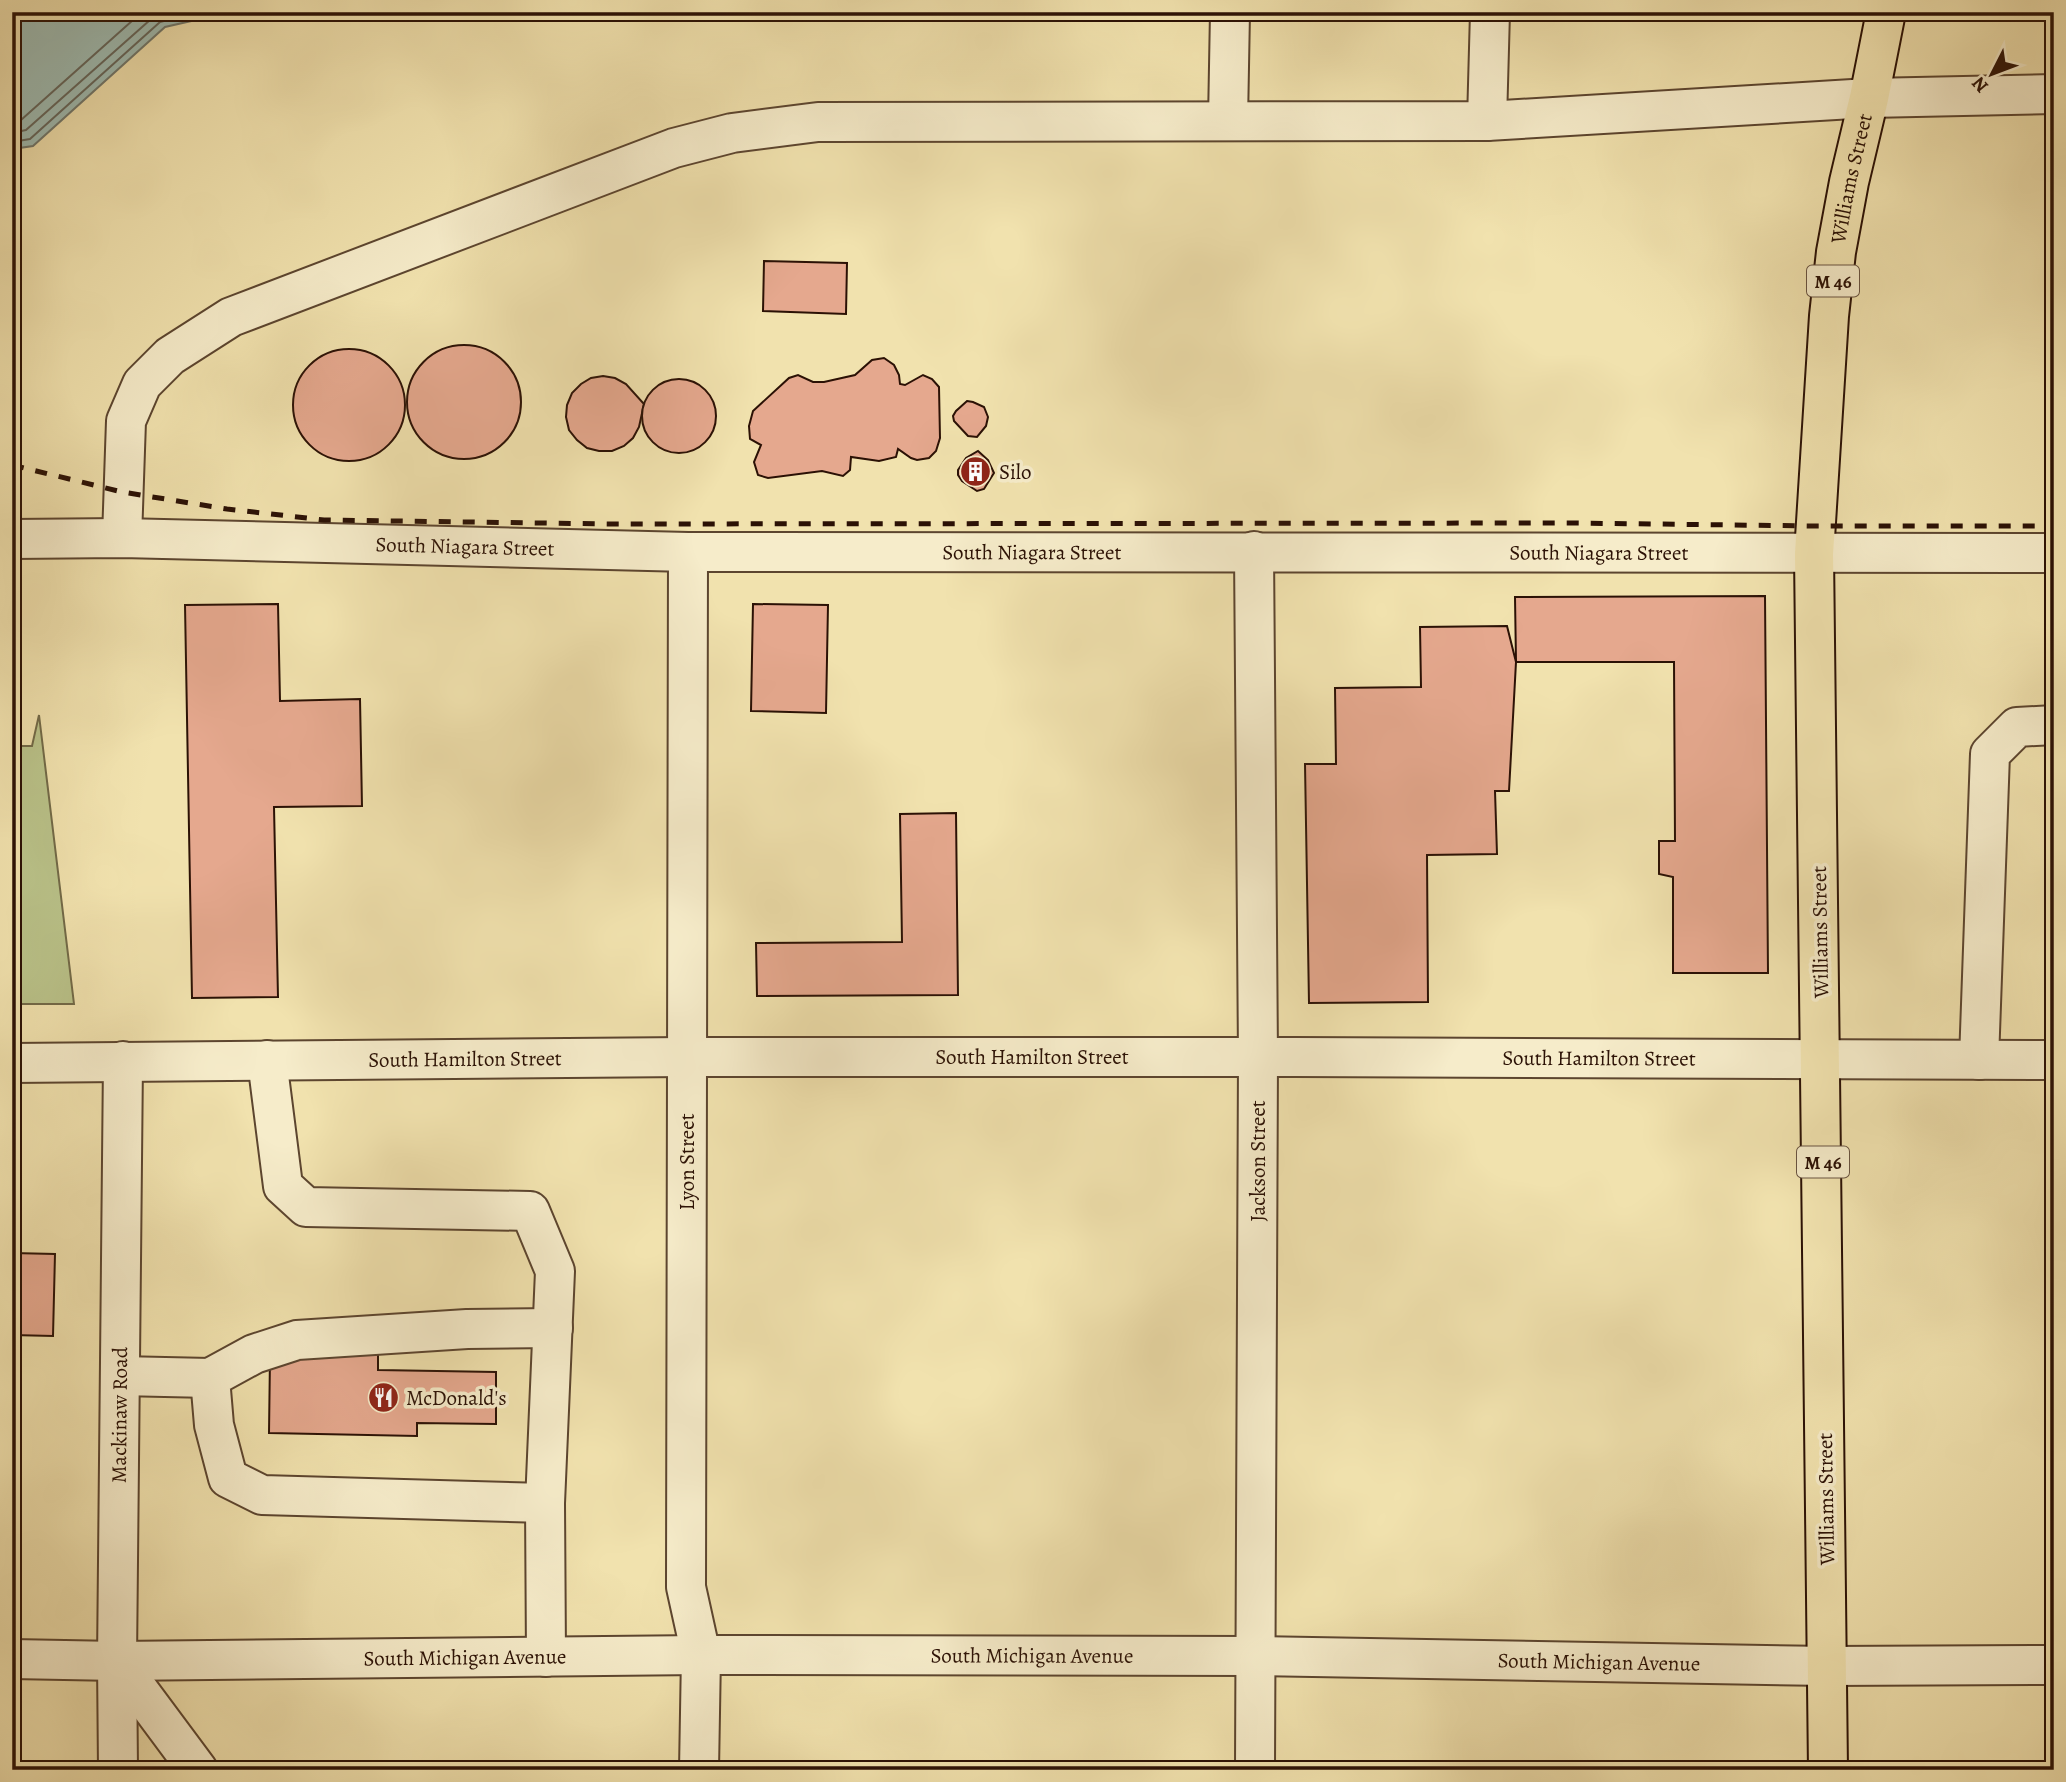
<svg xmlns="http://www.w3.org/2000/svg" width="2066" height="1782" viewBox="0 0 2066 1782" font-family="Alegreya,serif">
  <rect width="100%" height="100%" fill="#f1e2ae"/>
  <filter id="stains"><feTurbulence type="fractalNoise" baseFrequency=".00286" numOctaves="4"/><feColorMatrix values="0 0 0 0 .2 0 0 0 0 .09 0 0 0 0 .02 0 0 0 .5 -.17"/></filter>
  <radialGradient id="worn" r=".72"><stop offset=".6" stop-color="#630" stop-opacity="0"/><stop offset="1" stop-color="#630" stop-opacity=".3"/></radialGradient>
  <!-- green -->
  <path fill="#bac38a" stroke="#726a48" stroke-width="2" d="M39,715L74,1004H12V746H32Z"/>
  <!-- water -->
  <path fill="#9ebcb3" stroke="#70786d" stroke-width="2" d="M12,12H231L165,27L33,146L12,149Z"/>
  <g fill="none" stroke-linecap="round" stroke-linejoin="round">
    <!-- shore -->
    <g stroke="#64665c" stroke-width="2">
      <path d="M12,123L21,120L142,12"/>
      <path d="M12,133L26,130L159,12"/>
      <path d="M12,142L30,139L160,22L198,12"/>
    </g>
  </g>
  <!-- building -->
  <g fill="#e5a88e" stroke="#2b1105" stroke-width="2">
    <path d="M764,261L847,263L846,314L763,311Z"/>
    <circle cx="464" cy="402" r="57"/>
    <circle cx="349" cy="405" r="56"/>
    <path d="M884,358L894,365L899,375L900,384L905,385L923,375L932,379L939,387L940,438L936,451L929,458L917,460L911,458L898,449L896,457L879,461L851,457L850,470L843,476L822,471L768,478L758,475L754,462L761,445L750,439L749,426L753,411L789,378L798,375L813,382H824L855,375L872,360Z"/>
    <path d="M603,376L615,378L626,384L644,404L639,427L633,438L624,446L612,451H599L587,448L577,440L569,430L566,417L567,405L572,393L581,384L591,378Z"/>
    <circle cx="679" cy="416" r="37"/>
    <path d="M967,401L973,402L984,407L988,417L986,426L977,437L968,436L954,421L953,416L956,411Z"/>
    <path d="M978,451L988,460L994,473L984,489L977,491L962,481L958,475V470L966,458Z"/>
    <path d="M1765,596L1768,973H1673V877L1659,874V841H1675L1674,662H1516L1515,597Z"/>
    <path d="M278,604L280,701L360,699L362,806L274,807L278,997L192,998L185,605Z"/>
    <path d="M753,604L828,605L826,713L751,711Z"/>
    <path d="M1507,626L1516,662L1509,791H1495L1497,854L1427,855L1428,1002L1309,1003L1305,764H1336L1335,688L1421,687L1420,627Z"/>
    <path d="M956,813L958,995L757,996L756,943L902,942L900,814Z"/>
    <path d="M12,1253L55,1254L53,1336L12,1335Z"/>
    <path d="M378,1354V1370L496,1372V1424L417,1423V1436L269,1433L270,1357Z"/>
  </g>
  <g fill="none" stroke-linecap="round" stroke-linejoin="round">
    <defs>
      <g id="minor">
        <path d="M1228,121L1230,12"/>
        <path d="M1487,121L1490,12"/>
        <path d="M122,538L126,421L142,384L170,356L231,317L674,148L732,133L818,122L1487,121L1869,98L2054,94"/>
        <path id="s1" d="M12,539L122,538L688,552L2054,553"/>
        <path d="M1254,551L1258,1057L1255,1770"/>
        <path d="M688,552L686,1587L701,1655L699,1770"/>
        <path d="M267,1060L283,1186L306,1207L530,1211L555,1271L545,1503L546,1657"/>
        <path d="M1979,1060L1990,754L2017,727L2054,725"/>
        <path id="s2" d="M12,1063L686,1057H1296L2054,1060"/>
        <path d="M120,1376L210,1378"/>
        <path d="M545,1503L262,1495L228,1478L214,1425L210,1378L254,1354L297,1340L467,1329L553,1328"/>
        <path id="s3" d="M12,1659L117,1661L701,1655L1254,1656L1828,1666L2054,1665"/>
        <path d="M117,1661L198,1770"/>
        <path id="s4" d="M118,1770L117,1661L123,1061"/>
      </g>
      <g id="highway">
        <path id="s5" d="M1828,1770L1814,554L1829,316L1836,252L1849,182L1869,98L1886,12"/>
      </g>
    </defs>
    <!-- minor casing -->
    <use href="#minor" stroke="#5c452f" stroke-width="42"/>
    <!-- highway casing -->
    <use href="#highway" stroke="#2b1105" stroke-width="42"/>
    <!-- minor -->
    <use href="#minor" stroke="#f6ecca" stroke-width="38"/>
    <!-- highway -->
    <use href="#highway" stroke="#f1e2ae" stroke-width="38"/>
    <!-- rail -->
    <path stroke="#2b1105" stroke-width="5" stroke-dasharray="12 12" stroke-linecap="butt" d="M12,465L122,492L227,509L324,520L614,524L1572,523L1816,526H2054"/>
  </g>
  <!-- icons -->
  <defs>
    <symbol id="building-disc" viewBox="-11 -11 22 22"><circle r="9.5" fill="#8f2418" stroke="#f6ecca"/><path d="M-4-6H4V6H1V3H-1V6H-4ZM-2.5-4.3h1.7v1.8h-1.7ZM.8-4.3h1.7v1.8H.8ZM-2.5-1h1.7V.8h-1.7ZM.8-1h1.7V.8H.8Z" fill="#fff"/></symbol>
    <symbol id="restaurant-disc" viewBox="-11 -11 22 22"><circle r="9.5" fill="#8f2418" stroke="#f6ecca"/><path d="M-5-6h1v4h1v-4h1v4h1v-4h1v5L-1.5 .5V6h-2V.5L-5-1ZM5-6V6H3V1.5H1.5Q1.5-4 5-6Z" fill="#fff"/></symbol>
  </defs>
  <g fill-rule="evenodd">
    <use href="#building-disc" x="958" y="454" width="35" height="35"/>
    <use href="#restaurant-disc" x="366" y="1380" width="35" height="35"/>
  </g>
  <g text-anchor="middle" stroke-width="7" stroke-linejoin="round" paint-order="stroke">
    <!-- shield labels -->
    <g fill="#f6ecca" stroke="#685340" stroke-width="2">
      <rect x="1807" y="265.5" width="52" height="31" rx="5"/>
      <rect x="1797" y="1146.5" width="52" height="31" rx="5"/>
    </g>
    <g font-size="19" font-weight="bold" fill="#2b1105">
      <text x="1833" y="288">M 46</text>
      <text x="1823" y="1169">M 46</text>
    </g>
    <!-- street labels -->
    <g font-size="21" fill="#2b1105" stroke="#f6ecca">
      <text dy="7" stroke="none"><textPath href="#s5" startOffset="1594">Williams Street</textPath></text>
      <text dy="7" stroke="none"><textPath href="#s1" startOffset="453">South Niagara Street</textPath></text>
      <text dy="7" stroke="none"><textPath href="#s1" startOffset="1020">South Niagara Street</textPath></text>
      <text dy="7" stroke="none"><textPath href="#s1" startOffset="1587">South Niagara Street</textPath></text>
      <text transform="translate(1820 932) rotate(-91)" y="7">Williams Street</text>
      <text dy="7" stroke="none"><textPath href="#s2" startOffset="1020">South Hamilton Street</textPath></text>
      <text dy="7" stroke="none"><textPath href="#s2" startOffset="453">South Hamilton Street</textPath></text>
      <text dy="7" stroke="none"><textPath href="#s2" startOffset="1587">South Hamilton Street</textPath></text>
      <text transform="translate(1258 1161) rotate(-90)" y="7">Jackson Street</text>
      <text transform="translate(687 1162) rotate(-90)" y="7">Lyon Street</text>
      <text dy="7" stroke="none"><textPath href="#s4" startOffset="355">Mackinaw Road</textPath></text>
      <text transform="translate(1826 1499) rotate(-91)" y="7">Williams Street</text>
      <text dy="7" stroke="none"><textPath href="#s3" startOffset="1020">South Michigan Avenue</textPath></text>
      <text dy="7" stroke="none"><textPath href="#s3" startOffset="453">South Michigan Avenue</textPath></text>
      <text dy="7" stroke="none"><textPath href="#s3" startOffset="1587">South Michigan Avenue</textPath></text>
    </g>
    <!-- poi labels -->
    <g font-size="21" fill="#2b1105" stroke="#f6ecca" text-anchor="start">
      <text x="999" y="479">Silo</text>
      <text x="406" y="1405">McDonald's</text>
    </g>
  </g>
  <!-- margin -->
  <rect width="2066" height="1782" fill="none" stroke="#f1e2ae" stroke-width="42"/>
  <rect x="14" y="14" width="2038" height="1754" fill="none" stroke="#2b1105" stroke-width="3.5"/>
  <rect x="21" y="21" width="2024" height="1740" fill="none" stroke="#2b1105" stroke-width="2"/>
  <!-- north arrow -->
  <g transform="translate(1992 74) rotate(228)" stroke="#f6ecca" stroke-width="5" paint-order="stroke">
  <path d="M0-5L12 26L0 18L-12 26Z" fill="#2b1105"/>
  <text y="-10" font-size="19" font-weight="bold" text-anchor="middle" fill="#2b1105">N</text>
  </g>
  <rect width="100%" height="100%" filter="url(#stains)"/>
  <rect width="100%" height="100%" fill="url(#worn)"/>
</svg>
